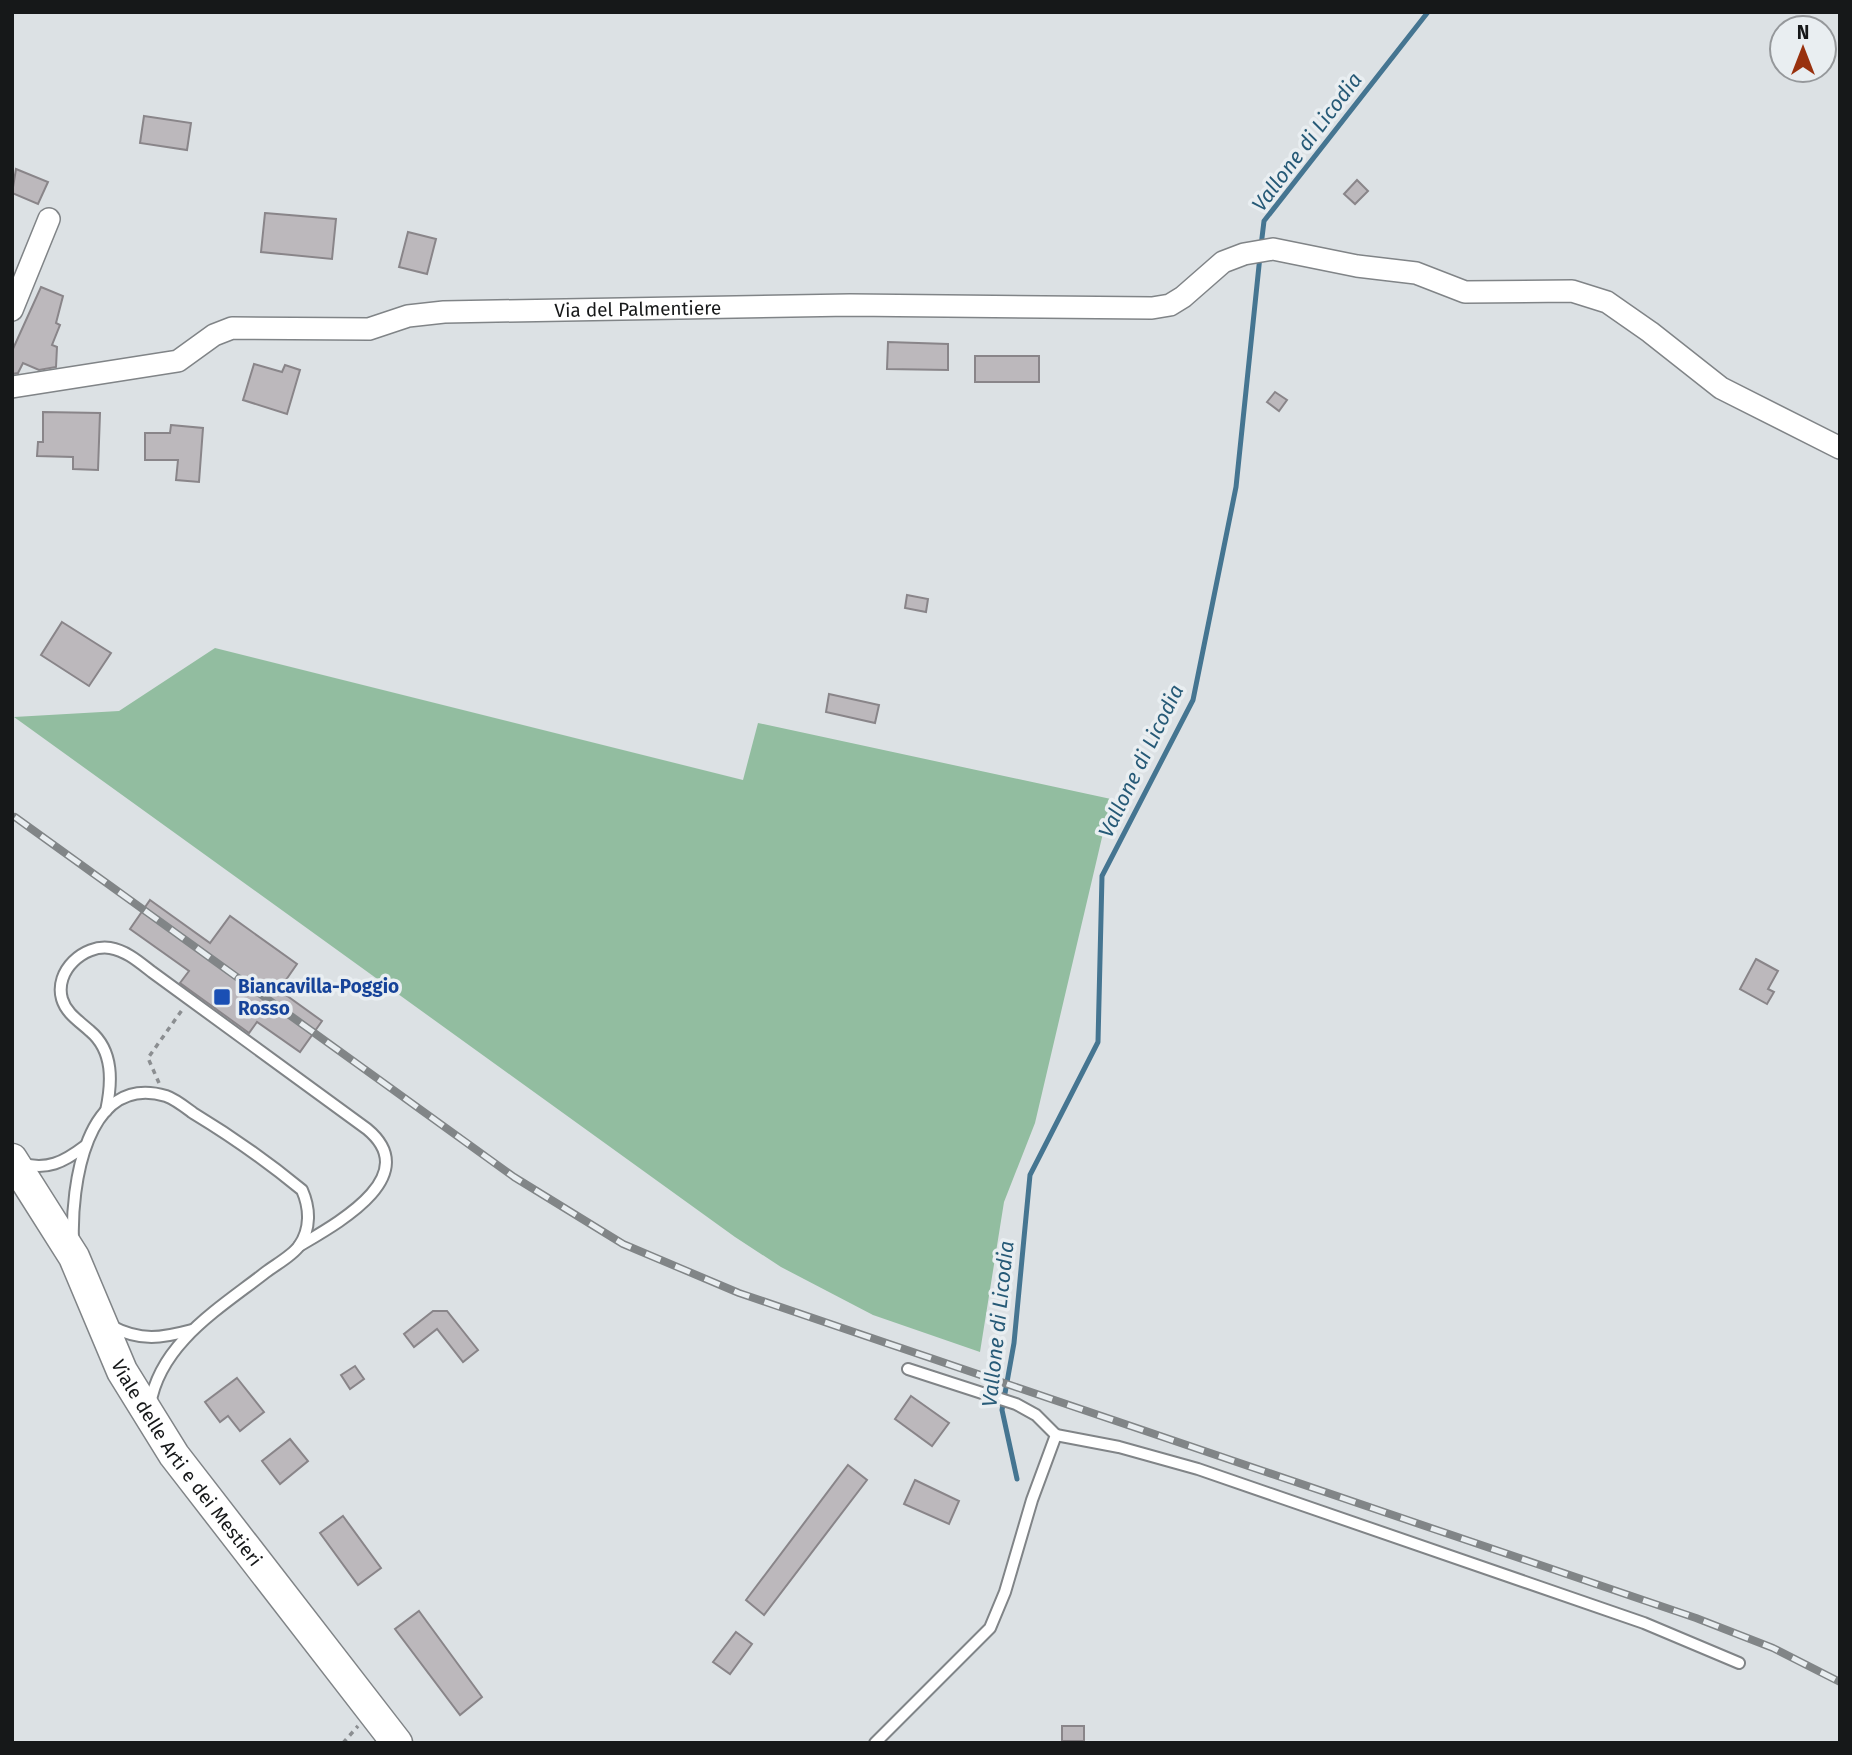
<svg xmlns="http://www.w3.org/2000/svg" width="1852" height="1755" viewBox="0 0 1852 1755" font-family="'Fira Sans',sans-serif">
  <rect width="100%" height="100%" fill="#dce1e4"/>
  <!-- green -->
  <path fill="#92bda0" d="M215,648L743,780L758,723L1111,799L1035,1123L1004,1202L980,1352L873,1315L781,1267L735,1237L14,717L119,711Z"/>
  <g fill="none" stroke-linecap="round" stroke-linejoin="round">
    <!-- stream -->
    <g stroke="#457591" stroke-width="5">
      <path d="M1261,246L1264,221L1428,12"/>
      <path d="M1017,1479L1002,1410L1014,1343L1030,1175L1098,1042L1102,876L1193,700L1236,487L1260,256"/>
    </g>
  </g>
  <!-- building -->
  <g fill="#bcb8bc" stroke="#898589" stroke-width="2">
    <path d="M144,116L191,123L187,150L140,143Z"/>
    <path d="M16,169L48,182L38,204L12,193Z"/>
    <path d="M1357,180L1368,191L1355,204L1344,194Z"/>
    <path d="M265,213L336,219L332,259L261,252Z"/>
    <path d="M408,232L436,239L427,274L399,267Z"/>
    <path d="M41,287L63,296L56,323L60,325L52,345L57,347L56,367L39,370L23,363L18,373L12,374V351Z"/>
    <path d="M888,342L948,344V370L887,369Z"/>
    <rect x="975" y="356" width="64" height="26"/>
    <path d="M254,364L282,372L285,365L300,370L287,414L243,400Z"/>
    <path d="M1275,392L1287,400L1279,411L1267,402Z"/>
    <path d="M43,412L100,413L98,470L73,469V457L37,456L38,442H43Z"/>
    <path d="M171,425L203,428L199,482L176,480L178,460H145V433H170Z"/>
    <path d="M907,595L928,599L926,612L905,608Z"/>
    <path d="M62,622L111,653L89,686L41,655Z"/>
    <path d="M829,694L879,705L875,723L826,712Z"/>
    <path d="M150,900L210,943L230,916L297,964L279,990L322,1021L300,1052L257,1022L249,1033L180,983L189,971L130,929Z"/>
    <path d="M1756,959L1778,971L1768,989L1774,992L1767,1004L1740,989Z"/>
    <path d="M433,1311H447L478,1350L463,1362L437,1329L414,1347L404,1334Z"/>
    <path d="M355,1366L364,1379L350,1389L341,1375Z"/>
    <path d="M237,1378L264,1412L240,1431L228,1416L220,1422L205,1402Z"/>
    <path d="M911,1396L949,1423L932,1446L895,1419Z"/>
    <path d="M290,1439L308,1461L280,1484L262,1461Z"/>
    <path d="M848,1465L867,1480L764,1615L746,1600Z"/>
    <path d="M915,1480L959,1501L949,1524L904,1504Z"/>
    <path d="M343,1516L381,1568L358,1585L320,1533Z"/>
    <path d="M419,1611L482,1697L460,1715L395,1629Z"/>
    <path d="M736,1632L752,1644L730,1674L713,1662Z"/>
    <rect x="1062" y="1726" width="22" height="15"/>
  </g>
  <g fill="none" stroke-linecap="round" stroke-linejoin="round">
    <defs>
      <g id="lane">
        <path d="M106,1111C112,1083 114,1051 90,1031C79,1021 66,1013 62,999C54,971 84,944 110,948C127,951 139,962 152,972L367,1129C424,1176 338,1223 299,1246"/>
        <path d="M20,1163C47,1171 64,1162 85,1146"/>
        <path d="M73,1241C71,1188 85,1072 166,1096C175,1099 185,1107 193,1113C231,1136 268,1162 302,1190C310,1208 311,1229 299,1246C292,1256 275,1265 266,1272C220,1308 160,1343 150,1405"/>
        <path d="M111,1326C141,1342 162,1338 192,1330"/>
        <path d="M1056,1435L1119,1447L1198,1469L1644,1623L1739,1663"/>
        <path d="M875,1743L990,1628L1005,1592L1032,1500L1056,1435L1036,1415L1016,1404L908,1369"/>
      </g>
      <g id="street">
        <path d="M12,310L49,219"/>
        <path id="s1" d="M12,387L178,361L214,335L232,328L369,329L408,316L444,312L850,305L1152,308L1170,305L1183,297L1223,262L1244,254L1273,249L1357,266L1416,273L1465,292L1572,291L1607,302L1650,332L1721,388L1840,448"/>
      </g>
      <g id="secondary">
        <path id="s2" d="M12,1159L74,1257L122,1371L174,1455L397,1743"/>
      </g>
    </defs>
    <!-- lane casing -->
    <use href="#lane" stroke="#808487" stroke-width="14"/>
    <!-- street casing -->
    <use href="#street" stroke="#808487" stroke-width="24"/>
    <!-- secondary casing -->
    <use href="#secondary" stroke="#808487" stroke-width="33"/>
    <!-- path -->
    <g stroke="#8b8e91" stroke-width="3.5" stroke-dasharray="5 5" stroke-linecap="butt">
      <path d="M159,1083L148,1058L182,1010"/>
      <path d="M343,1743L358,1726"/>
    </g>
    <!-- lane -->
    <use href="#lane" stroke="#fff" stroke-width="10"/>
    <!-- street -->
    <use href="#street" stroke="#fff" stroke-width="21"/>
    <!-- secondary -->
    <use href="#secondary" stroke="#fff" stroke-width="30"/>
    <defs>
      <path id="rail" d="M15,817L514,1177L623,1244L739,1293L1696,1618L1773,1648L1840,1682"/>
    </defs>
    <!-- rail casing -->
    <use href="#rail" stroke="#818587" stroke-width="8"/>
    <!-- rail -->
    <use href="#rail" stroke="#e9eef1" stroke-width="5" stroke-dasharray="16" stroke-linecap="butt"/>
  </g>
  <!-- markers -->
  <rect fill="#1a4fb4" stroke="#e9eef1" stroke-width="2.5" x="213" y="988" width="18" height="18" rx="3.5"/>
  <g text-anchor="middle" stroke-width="7" stroke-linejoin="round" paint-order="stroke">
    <!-- street labels -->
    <g font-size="19" fill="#161819" stroke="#e9eef1">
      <text dy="7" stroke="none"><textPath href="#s1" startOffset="640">Via del Palmentiere</textPath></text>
      <text dy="7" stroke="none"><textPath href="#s2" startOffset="352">Viale delle Arti e dei Mestieri</textPath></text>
    </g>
    <!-- transit labels -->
    <g font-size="19" font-weight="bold" fill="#164399" stroke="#e9eef1" text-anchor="start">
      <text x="238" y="993">Biancavilla-Poggio<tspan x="238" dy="22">Rosso</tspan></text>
    </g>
    <!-- water labels -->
    <g font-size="21" font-style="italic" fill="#265a77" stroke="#e9eef1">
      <text transform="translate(1307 142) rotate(-53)" y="7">Vallone di Licodia</text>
      <text transform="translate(1141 761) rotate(-64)" y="7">Vallone di Licodia</text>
      <text transform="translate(998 1324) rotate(-84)" y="7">Vallone di Licodia</text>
    </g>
  </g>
  <!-- border -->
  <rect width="1852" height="1755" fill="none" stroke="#161819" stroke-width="28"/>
  <!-- north arrow -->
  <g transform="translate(1803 49)"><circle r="33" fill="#e9eef1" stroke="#95989b" stroke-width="2"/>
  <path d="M0-5L12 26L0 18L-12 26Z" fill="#98310e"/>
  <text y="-10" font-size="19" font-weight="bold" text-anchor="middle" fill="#161819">N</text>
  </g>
</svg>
